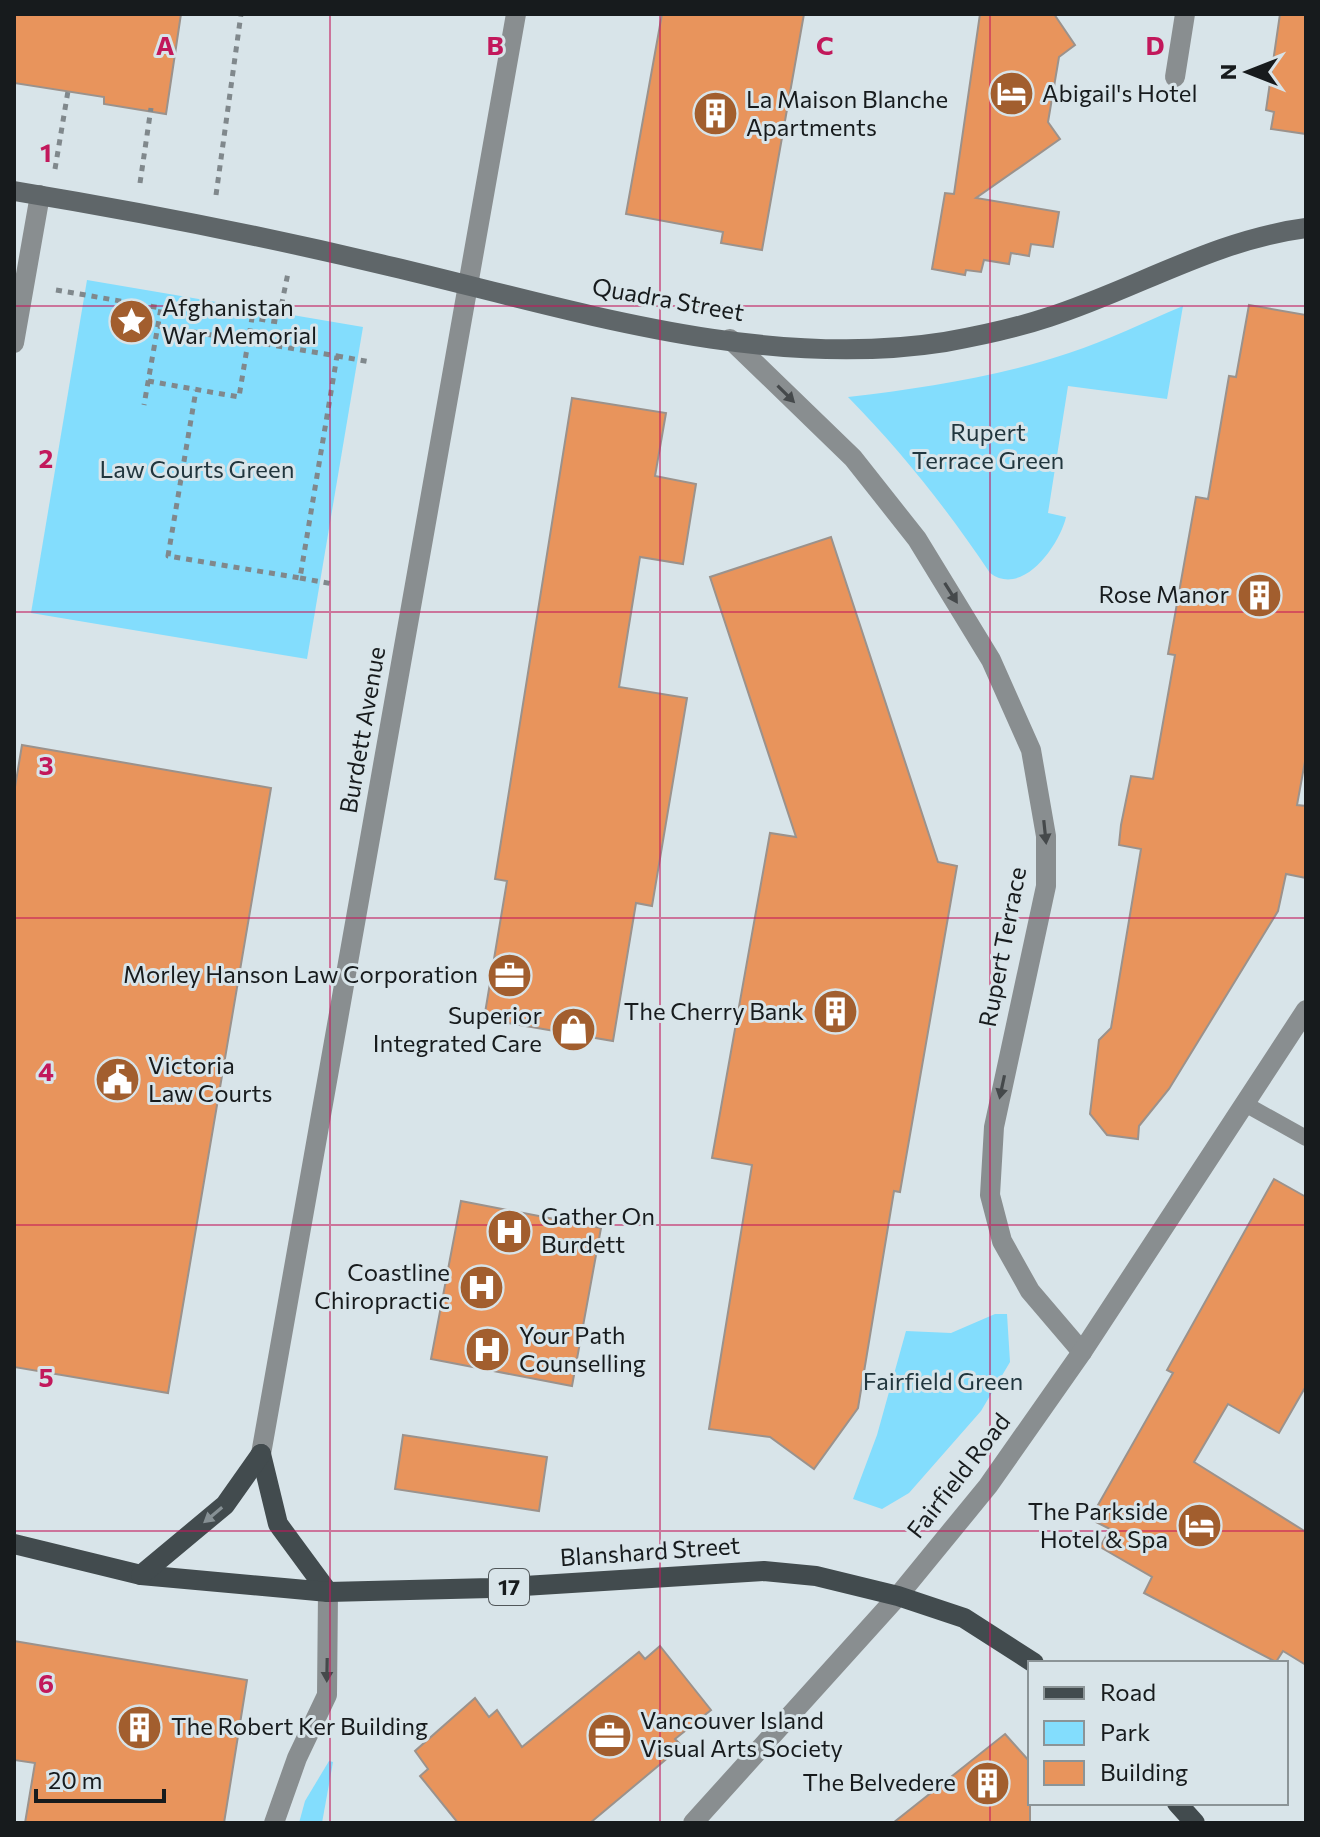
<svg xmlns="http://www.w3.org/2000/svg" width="1320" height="1837" viewBox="0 0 1320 1837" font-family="Commissioner,sans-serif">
  <rect width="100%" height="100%" fill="#d8e4e9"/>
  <!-- green -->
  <g fill="#83ddfd">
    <path d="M87,280L363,327L307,659L31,613Z"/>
    <path d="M1183,306L1167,399L1068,386L1048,513L1066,517C1060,544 1023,598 990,573C947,509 902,452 848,397C923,388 997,377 1069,353C1108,340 1145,322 1183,306Z"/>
    <path d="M995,1314H1007L1010,1362L981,1411L909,1493L882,1509L853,1499L877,1435L906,1331L951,1333Z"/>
    <path d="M329,1761L333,1762L322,1823H299L305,1801Z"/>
  </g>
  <!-- building -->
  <g fill="#e8945c" stroke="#9b928c" stroke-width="2">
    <path d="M14,14H181L166,114L104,104V97L14,83Z"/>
    <path d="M662,14H804L762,250L721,243L723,232L626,214Z"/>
    <path d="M980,14H1054L1075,45L1059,57L1048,122L1060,139L976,198L1059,212L1053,247L1031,244L1029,256L1011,253L1009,264L984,260L981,272L966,270L965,275L932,269L945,193L954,194Z"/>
    <path d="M1280,14H1306V134L1271,129L1274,112L1266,110Z"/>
    <path d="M1249,305L1306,315V756L1297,805L1306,806V878L1286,874L1278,911L1169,1089L1139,1126L1138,1139L1107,1135L1090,1114L1099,1040L1111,1028L1141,849L1119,845L1121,825L1131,776L1153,779L1175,655L1168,654L1196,497L1208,499L1229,376L1236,377Z"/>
    <path d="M572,398L666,413L655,476L696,484L683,564L640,557L619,687L687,698L652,906L636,903L613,1041L484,1019L507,881L495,879Z"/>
    <path d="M831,537L938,862L957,866L900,1192L894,1191L858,1408L814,1469L770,1437L709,1429L752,1165L712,1158L770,833L796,837L710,577Z"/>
    <path d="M22,745L271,788L168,1393L14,1367V793Z"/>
    <path d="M1274,1179L1306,1197V1386L1279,1433L1228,1404L1194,1462L1306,1532V1665L1283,1651L1276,1662L1144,1593L1152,1577L1100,1547L1110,1529L1090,1519L1173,1373L1167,1370Z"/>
    <path d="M461,1201L601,1228L572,1386L431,1359Z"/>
    <path d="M403,1435L547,1457L539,1511L395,1489Z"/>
    <path d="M14,1641L247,1680L224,1823H25L35,1763L14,1760Z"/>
    <path d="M660,1646L711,1710L675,1739L682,1746L590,1823H458L420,1776L428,1769L415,1751L475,1698L489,1717L497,1710L522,1747L639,1652L645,1659Z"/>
    <path d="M1005,1734L1030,1762V1823H893Z"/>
  </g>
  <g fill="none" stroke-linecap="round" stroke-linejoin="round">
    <!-- path -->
    <g stroke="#80888c" stroke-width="5" stroke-dasharray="6 6" stroke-linecap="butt">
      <path d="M55,169L68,91"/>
      <path d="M140,183L151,108"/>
      <path d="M216,195L241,14"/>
      <path d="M56,290L161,308L144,405"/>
      <path d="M158,326L337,356L300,578L168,556L196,390"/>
      <path d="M337,356L371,362"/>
      <path d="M148,381L239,397L252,318L278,322L288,273"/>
      <path d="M300,578L333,584"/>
    </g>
    <!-- service -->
    <path stroke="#898e90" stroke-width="16" d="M1245,1104L1306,1138"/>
    <!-- minor -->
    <g stroke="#898e90" stroke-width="20">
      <path d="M1175,77L1185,14"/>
      <path d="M730,339L853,458L917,539L991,660L1031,750L1046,836V886L994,1127L990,1195L1002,1241L1030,1291L1082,1352"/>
      <path d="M14,343L40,195"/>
      <path d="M261,1454L516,14"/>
      <path d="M274,1823L297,1758L327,1695L328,1592"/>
    </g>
    <!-- tertiary -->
    <path stroke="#898e90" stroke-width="20" d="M693,1823L898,1596L988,1486L1082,1352L1306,1010"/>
    <!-- secondary -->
    <path stroke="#5f6669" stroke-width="20" d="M14,191C141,212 268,237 393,267C571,309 761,371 945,342C979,336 1016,328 1049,317C1136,289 1214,240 1306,228"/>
    <!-- primary -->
    <g stroke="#424b4e" stroke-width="20">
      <path d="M261,1454L278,1524L328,1592"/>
      <path d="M14,1544L141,1575L328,1592L491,1588L764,1571L816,1576L898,1596L964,1618L1034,1663"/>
      <path d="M141,1575L225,1505L261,1454"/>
      <path d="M1177,1803L1195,1823"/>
    </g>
  </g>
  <!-- one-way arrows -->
  <defs><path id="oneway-solid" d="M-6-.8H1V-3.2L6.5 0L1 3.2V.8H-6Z" transform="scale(2)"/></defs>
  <g fill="#45494b">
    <use href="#oneway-solid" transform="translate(786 394) rotate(45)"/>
    <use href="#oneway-solid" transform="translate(951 593) rotate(58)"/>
    <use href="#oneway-solid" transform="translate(1045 832) rotate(84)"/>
    <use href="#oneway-solid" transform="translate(1002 1087) rotate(102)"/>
    <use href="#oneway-solid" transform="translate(327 1670) rotate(91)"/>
  </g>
  <use fill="#869094" href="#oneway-solid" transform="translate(213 1515) rotate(140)"/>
  <!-- grid -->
  <path fill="none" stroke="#c2185b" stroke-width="2" stroke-opacity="0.55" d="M330,14V1823M660,14V1823M990,14V1823M14,306H1306M14,612H1306M14,918H1306M14,1225H1306M14,1531H1306"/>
  <!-- icons -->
  <defs>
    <symbol id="hotel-disc" viewBox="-11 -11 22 22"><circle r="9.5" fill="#a25e2e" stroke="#d8e4e9"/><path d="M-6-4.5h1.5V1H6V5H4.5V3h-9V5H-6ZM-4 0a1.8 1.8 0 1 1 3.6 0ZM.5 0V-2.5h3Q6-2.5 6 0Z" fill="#fff"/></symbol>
    <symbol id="building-disc" viewBox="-11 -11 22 22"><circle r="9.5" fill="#a25e2e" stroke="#d8e4e9"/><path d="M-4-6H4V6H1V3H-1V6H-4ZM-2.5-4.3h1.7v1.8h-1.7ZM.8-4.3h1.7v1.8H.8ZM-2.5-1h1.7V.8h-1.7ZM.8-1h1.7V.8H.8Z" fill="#fff"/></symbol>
    <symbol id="sight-disc" viewBox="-11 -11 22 22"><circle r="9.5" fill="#a25e2e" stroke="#d8e4e9"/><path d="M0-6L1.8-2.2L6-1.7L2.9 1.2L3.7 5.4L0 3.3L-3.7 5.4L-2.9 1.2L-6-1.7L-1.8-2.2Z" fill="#fff"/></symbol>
    <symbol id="office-disc" viewBox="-11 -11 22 22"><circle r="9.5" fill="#a25e2e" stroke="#d8e4e9"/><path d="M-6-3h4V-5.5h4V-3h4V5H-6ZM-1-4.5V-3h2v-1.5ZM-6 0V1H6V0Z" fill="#fff"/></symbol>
    <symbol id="shop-disc" viewBox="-11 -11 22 22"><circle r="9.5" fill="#a25e2e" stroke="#d8e4e9"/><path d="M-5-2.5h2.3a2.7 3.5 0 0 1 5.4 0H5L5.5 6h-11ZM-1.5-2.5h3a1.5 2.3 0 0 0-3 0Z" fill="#fff"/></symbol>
    <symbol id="civic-disc" viewBox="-11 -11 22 22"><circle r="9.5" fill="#a25e2e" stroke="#d8e4e9"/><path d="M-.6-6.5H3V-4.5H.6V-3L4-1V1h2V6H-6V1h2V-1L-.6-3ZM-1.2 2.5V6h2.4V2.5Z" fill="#fff"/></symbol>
    <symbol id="hospital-disc" viewBox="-11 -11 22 22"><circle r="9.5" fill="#a25e2e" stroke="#d8e4e9"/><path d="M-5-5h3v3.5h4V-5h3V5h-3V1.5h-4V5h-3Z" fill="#fff"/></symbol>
  </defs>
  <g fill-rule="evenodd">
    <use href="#hotel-disc" x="986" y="68" width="51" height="51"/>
    <use href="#building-disc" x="690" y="88" width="51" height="51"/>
    <use href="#sight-disc" x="106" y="296" width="51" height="51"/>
    <use href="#building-disc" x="1234" y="570" width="51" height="51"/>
    <use href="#office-disc" x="484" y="950" width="51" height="51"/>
    <use href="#building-disc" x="810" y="986" width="51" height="51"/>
    <use href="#shop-disc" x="548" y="1004" width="51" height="51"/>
    <use href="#civic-disc" x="92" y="1054" width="51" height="51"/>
    <use href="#hospital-disc" x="484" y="1206" width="51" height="51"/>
    <use href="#hospital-disc" x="456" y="1262" width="51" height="51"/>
    <use href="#hospital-disc" x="462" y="1324" width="51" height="51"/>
    <use href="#hotel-disc" x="1174" y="1500" width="51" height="51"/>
    <use href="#building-disc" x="114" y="1702" width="51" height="51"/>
    <use href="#office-disc" x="584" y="1710" width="51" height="51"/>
    <use href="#building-disc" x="962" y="1758" width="51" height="51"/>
  </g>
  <g text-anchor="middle" stroke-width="6" stroke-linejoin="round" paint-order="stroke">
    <!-- shield labels -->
    <rect fill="#d8e4e9" stroke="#51575a" stroke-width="2" x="489" y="1569" width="40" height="36" rx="6"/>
    <g font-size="22" font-weight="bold" fill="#171b1d">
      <text x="509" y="1595">17</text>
    </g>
    <!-- poi labels -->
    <g font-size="24" fill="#171b1d" stroke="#d8e4e9" text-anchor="start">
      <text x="1042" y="102">Abigail's Hotel</text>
      <text x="746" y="108">La Maison Blanche<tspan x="746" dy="28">Apartments</tspan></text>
      <text x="162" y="316">Afghanistan<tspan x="162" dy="28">War Memorial</tspan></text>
      <text x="1229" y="603" text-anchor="end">Rose Manor</text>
      <text x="478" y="983" text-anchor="end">Morley Hanson Law Corporation</text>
      <text x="804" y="1020" text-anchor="end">The Cherry Bank</text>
      <text x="542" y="1024" text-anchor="end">Superior<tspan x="542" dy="28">Integrated Care</tspan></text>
      <text x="148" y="1074">Victoria<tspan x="148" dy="28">Law Courts</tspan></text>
      <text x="541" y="1225">Gather On<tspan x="541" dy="28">Burdett</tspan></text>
      <text x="450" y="1281" text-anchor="end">Coastline<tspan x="450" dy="28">Chiropractic</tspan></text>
      <text x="519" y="1344">Your Path<tspan x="519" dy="28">Counselling</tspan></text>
      <text x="1168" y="1520" text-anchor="end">The Parkside<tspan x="1168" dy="28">Hotel &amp; Spa</tspan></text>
      <text x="640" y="1729">Vancouver Island<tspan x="640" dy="28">Visual Arts Society</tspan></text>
      <text x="171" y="1735">The Robert Ker Building</text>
      <text x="956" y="1791" text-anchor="end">The Belvedere</text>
    </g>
    <!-- street labels -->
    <g font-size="24" fill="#171b1d" stroke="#d8e4e9">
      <text transform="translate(668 300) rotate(10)" y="8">Quadra Street</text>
      <text transform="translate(363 730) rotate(-80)" y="8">Burdett Avenue</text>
      <text transform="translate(1003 947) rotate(-79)" y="8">Rupert Terrace</text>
      <text transform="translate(959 1476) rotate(-52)" y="8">Fairfield Road</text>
      <text transform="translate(650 1552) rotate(-4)" y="8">Blanshard Street</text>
    </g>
    <!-- park labels -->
    <g font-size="24" fill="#21363e" stroke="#d8e4e9">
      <text x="988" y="441">Rupert<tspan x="988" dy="28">Terrace Green</tspan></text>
      <text x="197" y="478">Law Courts Green</text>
      <text x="943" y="1390">Fairfield Green</text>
    </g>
  </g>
  <g font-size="26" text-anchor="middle" font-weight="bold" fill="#c2185b" stroke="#d8e4e9" stroke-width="6" stroke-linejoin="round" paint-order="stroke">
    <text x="165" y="55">A</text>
    <text x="495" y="55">B</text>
    <text x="825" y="55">C</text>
    <text x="1155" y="55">D</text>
    <text x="46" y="162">1</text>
    <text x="46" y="468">2</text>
    <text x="46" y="775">3</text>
    <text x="46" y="1081">4</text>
    <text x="46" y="1387">5</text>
    <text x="46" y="1693">6</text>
  </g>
  <!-- border -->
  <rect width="1320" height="1837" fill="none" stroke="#171b1d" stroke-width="32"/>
  <!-- legend -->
  <rect x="1028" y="1661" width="260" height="144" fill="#d8e4e9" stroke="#8b9497" stroke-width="2"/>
  <rect x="1044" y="1687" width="40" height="12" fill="#424b4e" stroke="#8b9497" stroke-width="2"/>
  <text x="1100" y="1701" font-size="24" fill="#171b1d">Road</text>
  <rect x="1044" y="1721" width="40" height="24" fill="#83ddfd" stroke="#8b9497" stroke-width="2"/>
  <text x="1100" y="1741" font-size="24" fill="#171b1d">Park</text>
  <rect x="1044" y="1761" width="40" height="24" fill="#e8945c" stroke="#8b9497" stroke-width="2"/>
  <text x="1100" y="1781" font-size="24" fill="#171b1d">Building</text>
  <!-- north arrow -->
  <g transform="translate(1248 72) rotate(270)" stroke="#d8e4e9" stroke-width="6" paint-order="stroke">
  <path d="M0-6L14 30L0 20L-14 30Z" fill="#171b1d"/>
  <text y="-12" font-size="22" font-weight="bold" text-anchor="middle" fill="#171b1d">N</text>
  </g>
  <!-- scale -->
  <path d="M36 1789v12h128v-12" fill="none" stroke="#171b1d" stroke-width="4"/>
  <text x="48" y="1789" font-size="24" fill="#171b1d" stroke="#d8e4e9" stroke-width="6" paint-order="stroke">20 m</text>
</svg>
